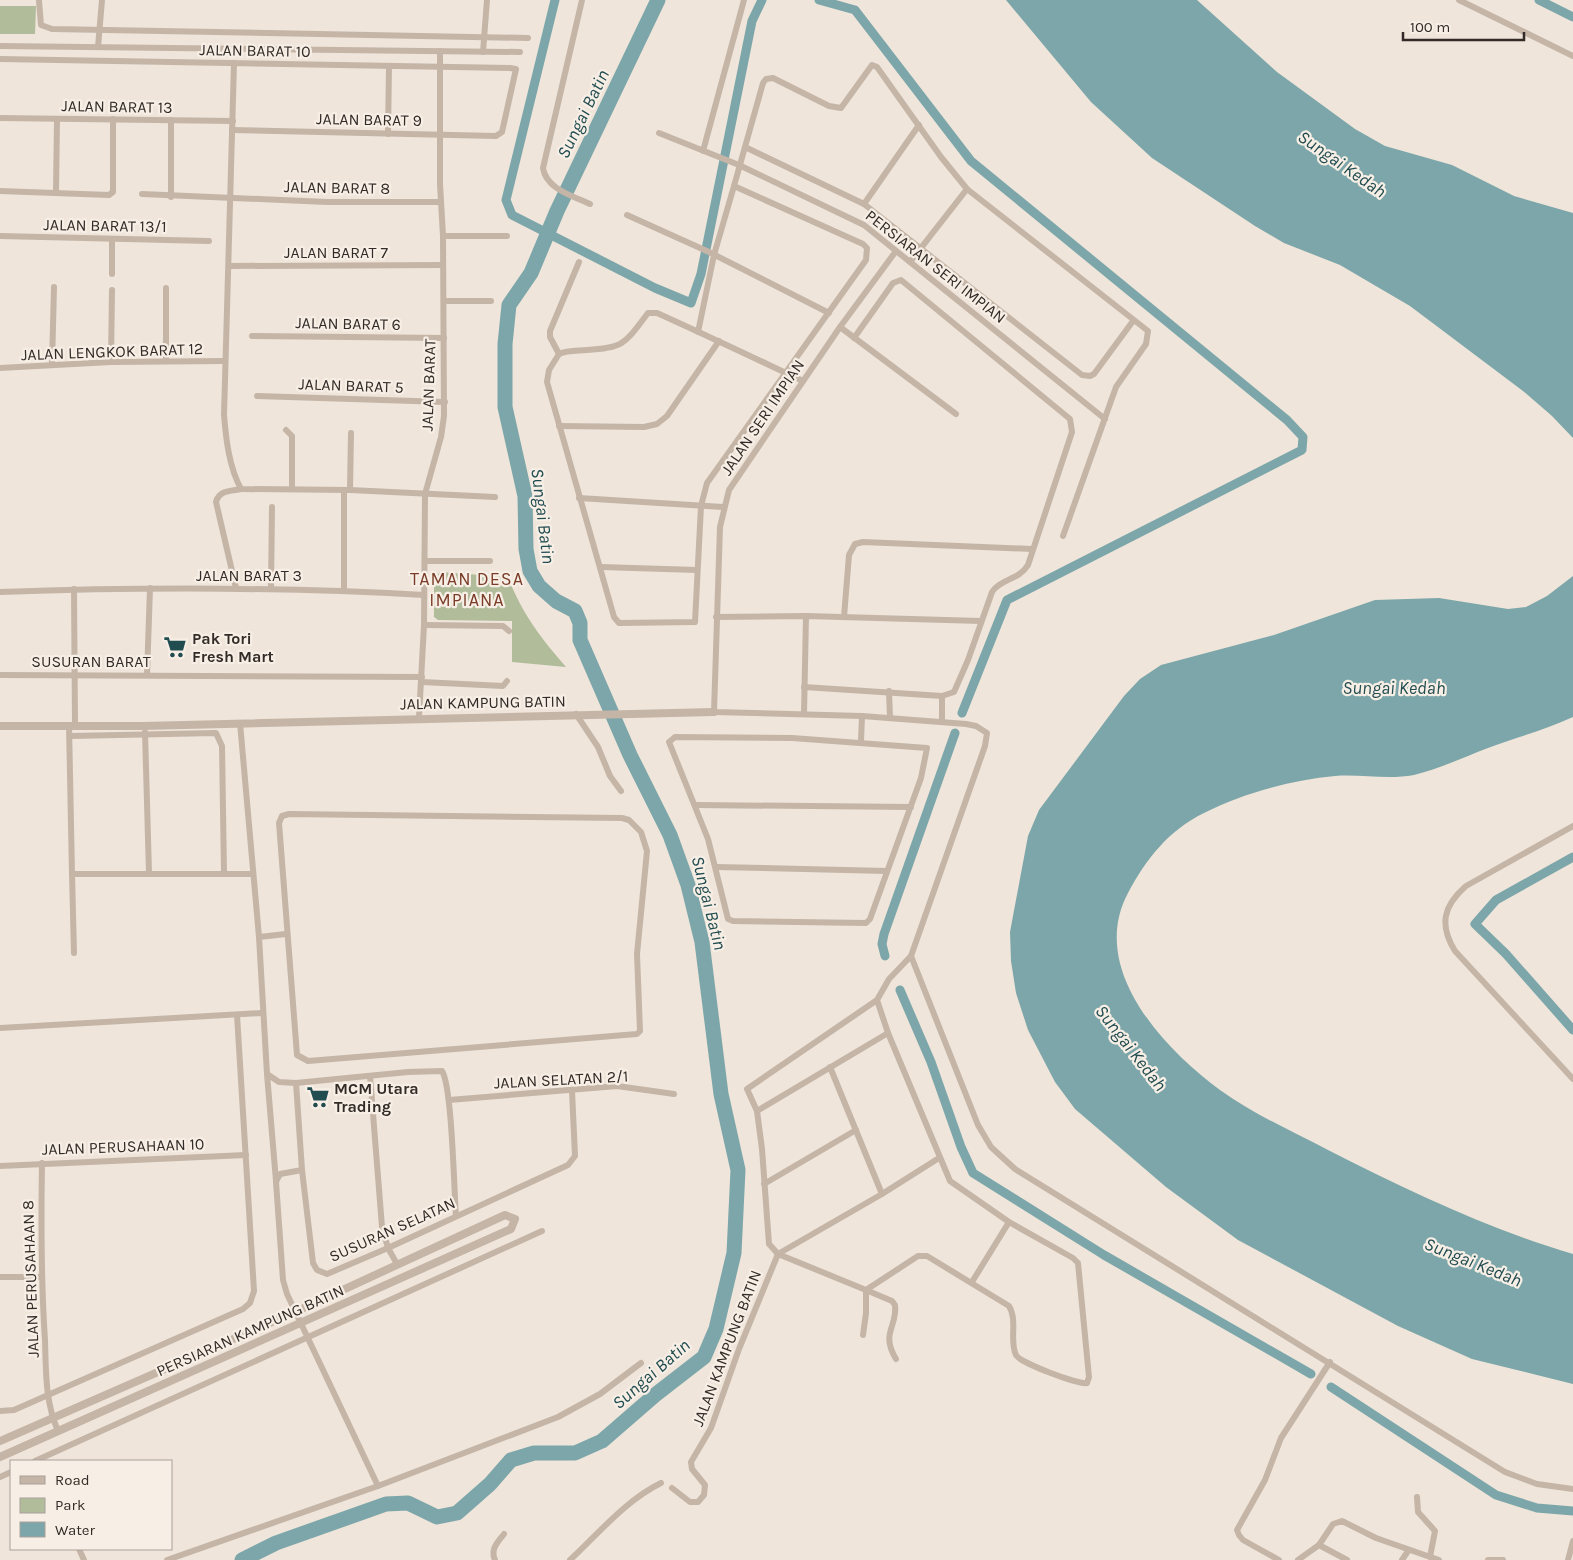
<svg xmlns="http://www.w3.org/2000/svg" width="1573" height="1560" viewBox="0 0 1573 1560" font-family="Karla,sans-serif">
  <rect width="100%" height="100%" fill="#efe5da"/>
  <!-- green -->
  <g fill="#b1bc9b">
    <path d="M0,6H36L35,34H0Z"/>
    <path d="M440,572L508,577C522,614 541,638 566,667L512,662V621L438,620L434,617V578Z"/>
  </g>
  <!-- water -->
  <g fill="#7ca6a9">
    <path d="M1006,0H1197L1277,72L1355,129L1385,146L1452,165L1514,196L1573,213V438L1552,416L1523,391L1410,306L1340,265L1284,243L1255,226L1152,158L1091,102Z"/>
    <path d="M1573,576V717C1545,730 1517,737 1488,748C1464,757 1439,769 1414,775C1388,780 1361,774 1335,776C1292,780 1243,793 1204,813C1169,830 1146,859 1128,893C1088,968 1163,1048 1220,1090C1253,1114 1292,1131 1328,1150C1407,1190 1488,1229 1573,1254V1384L1472,1359L1398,1326L1238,1240L1166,1187L1075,1109L1055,1082L1028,1030L1016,993L1011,961L1010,932L1028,836L1039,810L1124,696L1140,679L1161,665L1274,635L1375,600L1439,598L1508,609L1526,607L1547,596Z"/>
  </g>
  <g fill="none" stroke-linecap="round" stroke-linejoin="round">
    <!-- canal -->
    <g stroke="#7ca6a9" stroke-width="9">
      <path d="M555,0L506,200L512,215L655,288L691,303L701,274L752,21L762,0"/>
      <path d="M819,0L855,10L971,161L1287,420L1303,437L1302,450L1007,600L962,713"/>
      <path d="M1539,0L1573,17"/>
      <path d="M1573,857L1496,900L1475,924L1506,954L1573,1030"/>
      <path d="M885,956L882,944L884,934L955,733"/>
      <path d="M900,990L931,1062L961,1147L973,1173L1104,1255L1311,1374"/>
      <path d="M1331,1387L1496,1495L1537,1508L1573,1511"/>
    </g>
    <!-- river -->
    <path stroke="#7ca6a9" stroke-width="15" d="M242,1560L276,1543L386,1504L408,1503L437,1517L457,1513L490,1484L511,1460L534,1453H575L602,1441L655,1395L704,1357L716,1329L734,1253L738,1170L721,1094L702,942L688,885L670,835L630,755L580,640V623L575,611L556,601L539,586L530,571L526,549L525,496L505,407V344L509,305L531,273L557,211L658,0"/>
    <!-- minor -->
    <g stroke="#c5b5a7" stroke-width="6">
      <path d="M582,0L543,168C546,189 573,196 590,204"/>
      <path d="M1459,0L1573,56"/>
      <path d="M39,1L41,25L52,29L528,38"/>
      <path d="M0,46L520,52"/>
      <path d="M98,47L102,0"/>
      <path d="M483,52L487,0"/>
      <path d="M0,59L510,68L516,69L502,132L496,136L232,130"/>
      <path d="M234,63L224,415C226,439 229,467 241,489L350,490L495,497"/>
      <path d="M0,118L233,121"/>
      <path d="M171,120V197"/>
      <path d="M659,133L739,165L864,225L1105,419"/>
      <path d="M388,134L389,66"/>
      <path d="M745,147L864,204L1082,375L1090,376L1094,374L1133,321"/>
      <path d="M703,151L744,0"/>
      <path d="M0,191L109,195L113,192V119"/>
      <path d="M56,193L57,119"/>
      <path d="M142,194L327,202H441"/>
      <path d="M864,204L919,125"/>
      <path d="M627,215L709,252L829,313"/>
      <path d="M0,236L209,241"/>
      <path d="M443,236H507"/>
      <path d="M896,251L840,327L729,490L720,527L714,712L862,716L966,724L976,726L987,733L985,746L911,956L978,1125L991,1147L1015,1169L1505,1472L1537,1484L1573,1489"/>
      <path d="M910,262L967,189"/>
      <path d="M229,266L443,265"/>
      <path d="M112,274V239"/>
      <path d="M166,288V361"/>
      <path d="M444,301H491"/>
      <path d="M840,327L956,414"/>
      <path d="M698,332L714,255L734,186"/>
      <path d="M252,336L444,338"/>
      <path d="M559,354L550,337V331L579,262"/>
      <path d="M111,362L112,290"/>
      <path d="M52,365L54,287"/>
      <path d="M0,368L111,362L224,361"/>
      <path d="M803,381C754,358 706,335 657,313H648C625,343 625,348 587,350C577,351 568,350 559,354L549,370L547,382L614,617L619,623L695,622L701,506L707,483L866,260L867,248L863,244L734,186L763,83L766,79L773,78L829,106L841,108L872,65L877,67L941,157L967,189L1148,331L1146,344L1116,387L1063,536"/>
      <path d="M257,396L445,402"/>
      <path d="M559,426L644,427L657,424L667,416L719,341"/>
      <path d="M286,430L292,436V489"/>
      <path d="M350,490L351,433"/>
      <path d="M579,498L723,507"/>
      <path d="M425,561H490"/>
      <path d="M601,567L697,570"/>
      <path d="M236,588L216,502C219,490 231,491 241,489"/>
      <path d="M271,588L272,507"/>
      <path d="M74,589L75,725"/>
      <path d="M344,591V490"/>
      <path d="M0,592C142,587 282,587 424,595"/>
      <path d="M716,617L806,616L981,621"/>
      <path d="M844,617L849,555L855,544L863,542L1032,549"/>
      <path d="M424,625L503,626L509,631"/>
      <path d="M0,675L422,677"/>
      <path d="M147,675L150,588"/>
      <path d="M422,682L503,686L507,681"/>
      <path d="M804,687L942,696L954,692L968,660L992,592C1000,579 1019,580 1028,565L1072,432L1070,419L901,280L893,283L854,338"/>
      <path d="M889,691L890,718"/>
      <path d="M942,696V722"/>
      <path d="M576,714L598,747L610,776L621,791"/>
      <path d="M804,714L806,616"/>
      <path d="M419,717L424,625L425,494L441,437L444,416L443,236L440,184V51"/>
      <path d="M240,723L259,937L267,1074L279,1082L296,1083L408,1072L442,1071C452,1086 454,1190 456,1216"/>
      <path d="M69,725L72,874H253"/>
      <path d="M145,732L149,873"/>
      <path d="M70,736L216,733L222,746L224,873"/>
      <path d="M675,737L792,738L927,748L921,778L870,919L866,923L733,921L728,919L708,839L669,742Z"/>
      <path d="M861,741L862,716"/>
      <path d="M696,805L911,807"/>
      <path d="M289,814L622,818L629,820L641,832L647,851L637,954L640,1031L637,1034L308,1061L297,1055L279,823L282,816Z"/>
      <path d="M1573,826L1466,886C1443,906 1439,925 1455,951L1573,1079"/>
      <path d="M716,867L887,871"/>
      <path d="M72,874L74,953"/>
      <path d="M259,937L286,934"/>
      <path d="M877,1000L888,1033L950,1181L1009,1222L1073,1258L1078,1263L1089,1377L1087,1383C1079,1385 1020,1363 1016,1355C1009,1341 1018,1321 1009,1306L927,1256H918L866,1290L778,1254L769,1244L762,1149L757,1111L747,1089L877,1000L889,979L911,956"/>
      <path d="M0,1028L262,1013"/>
      <path d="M830,1067L882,1194"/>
      <path d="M267,1074L276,1181"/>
      <path d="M370,1076L382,1227L388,1248L397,1264"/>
      <path d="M296,1083L302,1170L313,1263L317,1270L327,1274L388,1248L568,1165L575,1156L572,1091"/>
      <path d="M449,1100L617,1086L674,1094"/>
      <path d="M757,1111L888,1033"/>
      <path d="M42,1163C41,1222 41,1281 45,1340C46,1371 45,1402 58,1431"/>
      <path d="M0,1166L246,1155"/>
      <path d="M302,1170L280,1174L276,1182L283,1280L287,1294L378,1486"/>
      <path d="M764,1184L856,1130"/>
      <path d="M778,1254L882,1194L939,1158"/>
      <path d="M0,1277H41"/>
      <path d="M972,1282L1009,1222"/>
      <path d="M863,1335L866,1313V1290L892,1301L895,1305C898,1326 880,1333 896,1359"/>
      <path d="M0,1411L14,1410L243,1309L250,1303L254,1291L237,1015"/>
      <path d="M35,1461L542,1231"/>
      <path d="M0,1477L11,1472"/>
      <path d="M672,1488L690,1502H698L704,1495L705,1485L692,1469L691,1462L711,1428L739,1349L778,1254"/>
      <path d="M1417,1497L1418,1512L1435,1531L1430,1557"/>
      <path d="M1319,1545L1333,1524L1342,1521L1376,1538L1439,1560"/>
      <path d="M79,1549L84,1560"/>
      <path d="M167,1560L378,1486L558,1417L600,1394L641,1363"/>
      <path d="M495,1560C490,1549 498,1542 504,1534"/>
      <path d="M570,1560C598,1534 626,1500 661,1483"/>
      <path d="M1279,1560L1243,1540L1239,1535L1237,1530L1265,1480L1281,1438L1330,1362"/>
      <path d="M1298,1560L1319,1545L1347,1560"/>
      <path d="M1402,1560L1408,1551"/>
      <path d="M1488,1560H1503"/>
      <path d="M1568,1560L1573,1541"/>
    </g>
    <!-- tertiary -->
    <g stroke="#c5b5a7" stroke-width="8">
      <path d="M0,726H143L714,712"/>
      <path d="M0,1441L295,1312L505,1215L515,1219L511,1229L0,1457"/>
    </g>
  </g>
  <!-- icons -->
  <defs>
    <symbol id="supermarket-bare" viewBox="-9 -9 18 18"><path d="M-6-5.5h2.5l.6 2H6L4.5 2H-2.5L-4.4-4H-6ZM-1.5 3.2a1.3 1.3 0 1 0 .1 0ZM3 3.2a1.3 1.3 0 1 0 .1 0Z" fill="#214c50" stroke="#f7efe6" stroke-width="2.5" paint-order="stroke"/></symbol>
  </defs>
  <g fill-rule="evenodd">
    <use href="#supermarket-bare" x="159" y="631" width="32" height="32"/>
    <use href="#supermarket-bare" x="302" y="1081" width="32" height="32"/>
  </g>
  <g text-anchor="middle" stroke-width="4.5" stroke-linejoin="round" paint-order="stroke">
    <!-- street labels -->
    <g font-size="16" fill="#332b27" stroke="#f7efe6">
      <text transform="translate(255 50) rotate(1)" y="6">JALAN BARAT 10</text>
      <text transform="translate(117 106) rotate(1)" y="6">JALAN BARAT 13</text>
      <text transform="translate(369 119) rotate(1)" y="6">JALAN BARAT 9</text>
      <text transform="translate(337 187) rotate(1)" y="6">JALAN BARAT 8</text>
      <text transform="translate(105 225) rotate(1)" y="6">JALAN BARAT 13/1</text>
      <text x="336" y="258">JALAN BARAT 7</text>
      <text transform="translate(936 266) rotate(38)" y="6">PERSIARAN SERI IMPIAN</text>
      <text transform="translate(348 323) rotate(1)" y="6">JALAN BARAT 6</text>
      <text transform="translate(112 351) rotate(-2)" y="6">JALAN LENGKOK BARAT 12</text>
      <text transform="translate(351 385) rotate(2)" y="6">JALAN BARAT 5</text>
      <text transform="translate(428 385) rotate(-88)" y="6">JALAN BARAT</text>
      <text transform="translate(762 417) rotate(-56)" y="6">JALAN SERI IMPIAN</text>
      <text x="249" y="581">JALAN BARAT 3</text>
      <text x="91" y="667">SUSURAN BARAT</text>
      <text transform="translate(483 702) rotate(-1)" y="6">JALAN KAMPUNG BATIN</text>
      <text transform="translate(561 1079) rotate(-3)" y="6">JALAN SELATAN 2/1</text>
      <text transform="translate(123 1146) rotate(-2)" y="6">JALAN PERUSAHAAN 10</text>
      <text transform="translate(392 1229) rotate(-24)" y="6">SUSURAN SELATAN</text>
      <text transform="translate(30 1279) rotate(-92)" y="6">JALAN PERUSAHAAN 8</text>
      <text transform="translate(250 1330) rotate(-24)" y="6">PERSIARAN KAMPUNG BATIN</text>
      <text transform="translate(726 1348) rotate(-69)" y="6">JALAN KAMPUNG BATIN</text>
    </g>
    <!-- poi labels -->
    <g font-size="16" font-weight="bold" fill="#332b27" stroke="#f7efe6" text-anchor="start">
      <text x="192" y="644">Pak Tori<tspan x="192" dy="18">Fresh Mart</tspan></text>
      <text x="334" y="1094">MCM Utara<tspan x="334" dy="18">Trading</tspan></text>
    </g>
    <!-- water labels -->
    <g font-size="18" font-style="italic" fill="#214c50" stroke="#f7efe6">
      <text transform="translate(583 114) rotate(-64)" y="6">Sungai Batin</text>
      <text transform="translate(1342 164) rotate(35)" y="6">Sungai Kedah</text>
      <text transform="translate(543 516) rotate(83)" y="6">Sungai Batin</text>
      <text x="1394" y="694">Sungai Kedah</text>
      <text transform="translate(709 903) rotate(76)" y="6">Sungai Batin</text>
      <text transform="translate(1131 1048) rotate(52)" y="6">Sungai Kedah</text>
      <text transform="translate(1473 1262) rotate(22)" y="6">Sungai Kedah</text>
      <text transform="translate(651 1374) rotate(-41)" y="6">Sungai Batin</text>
    </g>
    <!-- neighbourhood labels -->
    <g font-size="18" letter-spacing="1" fill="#7a3c28" stroke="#f7efe6">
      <text x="467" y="585">TAMAN DESA<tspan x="467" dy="21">IMPIANA</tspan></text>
    </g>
  </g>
  <!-- legend -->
  <rect x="10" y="1460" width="162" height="90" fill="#f7efe6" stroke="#a9a19a"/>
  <rect x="20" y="1476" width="25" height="8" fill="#c5b5a7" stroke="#a9a19a"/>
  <text x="55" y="1485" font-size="15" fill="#332b27">Road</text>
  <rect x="20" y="1498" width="25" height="15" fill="#b1bc9b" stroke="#a9a19a"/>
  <text x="55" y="1510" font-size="15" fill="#332b27">Park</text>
  <rect x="20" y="1522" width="25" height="15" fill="#7ca6a9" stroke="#a9a19a"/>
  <text x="55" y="1535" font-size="15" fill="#332b27">Water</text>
  <!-- scale -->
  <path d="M1403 32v8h121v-8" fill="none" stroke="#332b27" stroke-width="2.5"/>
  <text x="1410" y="32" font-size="15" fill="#332b27" stroke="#f7efe6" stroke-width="4" paint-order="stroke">100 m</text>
</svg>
